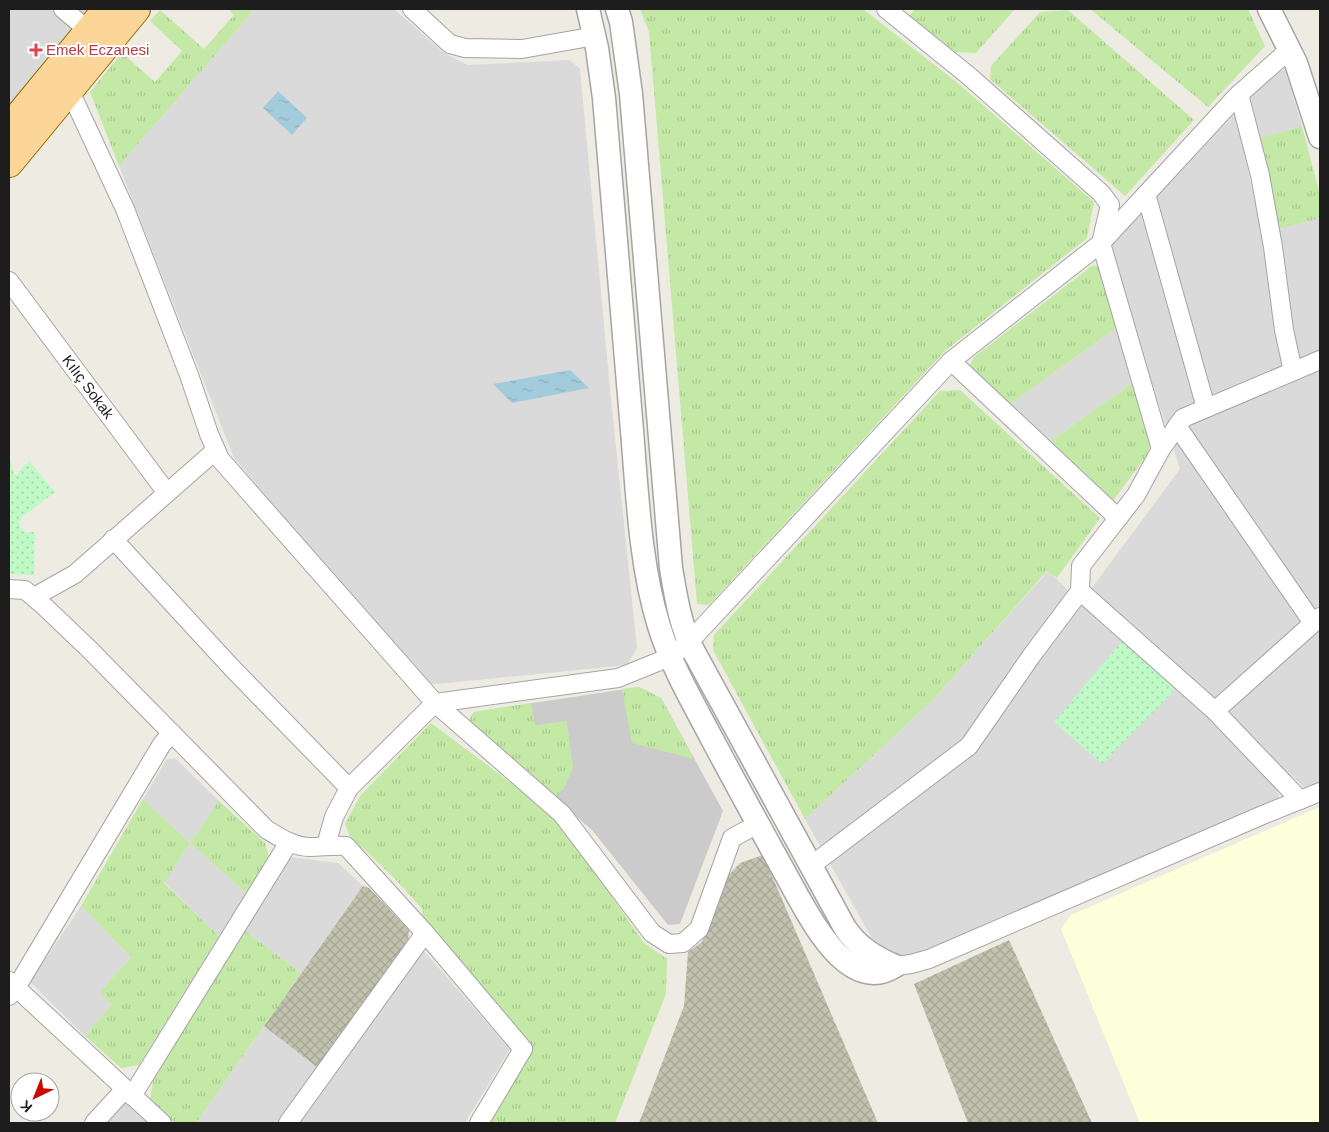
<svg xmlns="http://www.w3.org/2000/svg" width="1329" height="1132" viewBox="0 0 1329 1132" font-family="Arial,sans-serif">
  <defs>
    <pattern id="construction-cross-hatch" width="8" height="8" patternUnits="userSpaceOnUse" patternTransform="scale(1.25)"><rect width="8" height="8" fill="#c1c2ae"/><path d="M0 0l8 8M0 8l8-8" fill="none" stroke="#a5a695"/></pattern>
    <pattern id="grass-tufts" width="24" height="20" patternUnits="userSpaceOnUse" patternTransform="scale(1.25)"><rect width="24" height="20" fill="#c4e9a7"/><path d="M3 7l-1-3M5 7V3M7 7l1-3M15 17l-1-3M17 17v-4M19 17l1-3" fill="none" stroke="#a8c78f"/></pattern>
    <pattern id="park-dots" width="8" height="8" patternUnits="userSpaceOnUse" patternTransform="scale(1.25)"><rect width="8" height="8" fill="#bef9c6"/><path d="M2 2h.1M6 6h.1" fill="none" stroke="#a3d5aa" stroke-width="1.8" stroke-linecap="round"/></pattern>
    <pattern id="water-ripples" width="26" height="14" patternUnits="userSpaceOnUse" patternTransform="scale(1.25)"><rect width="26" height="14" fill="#a2ccdc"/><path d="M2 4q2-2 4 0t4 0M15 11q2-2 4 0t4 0" fill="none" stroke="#8bafbc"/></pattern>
  </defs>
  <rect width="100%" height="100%" fill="#eeebe2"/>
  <!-- residential -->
  <g fill="#dbdada">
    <path d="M9,9H100L9,120Z"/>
    <path d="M255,9H394L444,53L468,65L570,60L580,69L611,399L637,648L627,665L427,685L234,458L119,166Z"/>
    <path d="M1285,69L1302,126L1242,144L1262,233L1320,218V782L1305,788L1091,589L1180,469L1108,248L1271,76Z"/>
    <path d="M1116,328L1134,382L1048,443L1009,405Z"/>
    <path d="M1048,571L1122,641L1175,684L1208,716L1278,790L1279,798L909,957L892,956L874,942L805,819L932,701Z"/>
    <path d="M175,758L219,801L190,843L246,893L219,936L164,882L190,843L143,799L167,759Z"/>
    <path d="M289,857L338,863L363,886L301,973L244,930Z"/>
    <path d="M81,906L131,957L100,992L111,1005L85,1036L30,982Z"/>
    <path d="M422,949L510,1049L465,1123H297Z"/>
    <path d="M264,1026L318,1068L279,1123H196Z"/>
    <path d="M126,1100L151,1123H105Z"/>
  </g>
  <!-- education -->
  <path fill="#fdffda" d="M1320,807V1123H1140L1061,929L1071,915Z"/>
  <!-- religious -->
  <path fill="#cbcbcb" d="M639,687L661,698L723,811L680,924L668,925L592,830L467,723L474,712Z"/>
  <!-- construction -->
  <g fill="url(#construction-cross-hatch)">
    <path d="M763,855L878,1123H639L684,1006L688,952L702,942L724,880L740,863Z"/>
    <path d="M363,886L369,888L409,930L408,944L318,1068L264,1026Z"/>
    <path d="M1009,940L1092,1123H968L914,984Z"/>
  </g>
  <!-- grass -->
  <g fill="url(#grass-tufts)">
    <path d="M228,9H255L119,166L90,92L122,53L155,82L182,51L150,21L160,10L204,49L234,15Z"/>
    <path d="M640,9H863L960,85L1094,202L1087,238L945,351L709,605L697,604L649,32Z"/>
    <path d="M915,9H1015L976,53L955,52L909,16Z"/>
    <path d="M1090,9H1248L1265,46L1208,107Z"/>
    <path d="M1068,10L1194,120L1125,196L990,79L991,66L1040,12Z"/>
    <path d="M1302,126L1320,195V218L1278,229L1257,139Z"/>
    <path d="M1093,265L1099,267L1116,328L1009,405L969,367L974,357Z"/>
    <path d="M1134,382L1151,440L1148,454L1112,502L1048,443Z"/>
    <path d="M960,390L1100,518L1057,578L1047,571L932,701L805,819L713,650L714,635L940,391Z"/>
    <path d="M639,687L661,698L694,759L632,743L622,689Z"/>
    <path d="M531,703L535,725L567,721L573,768L564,788L555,798L467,723L474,712Z"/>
    <path d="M431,723L558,818L644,943L667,959L666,994L615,1123H485L530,1045L423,921L422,909L397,881L363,848L352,842L345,824L360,796Z"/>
    <path d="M143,799L190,843L219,801L265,843L269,856L246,893L190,843L164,883L219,936L139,1065L121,1068L85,1036L111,1005L100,992L131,957L81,906Z"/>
    <path d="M244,930L301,973L196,1123H175L150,1100L154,1074Z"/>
  </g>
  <!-- park -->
  <g fill="url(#park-dots)">
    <path d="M9,455L14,474L17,475L21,469L29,461L55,492L23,516L19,523L20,528L25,532H35L34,575L9,574Z"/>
    <path d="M1122,641L1175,684L1171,694L1102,764L1054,722Z"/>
  </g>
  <!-- water -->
  <g fill="url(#water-ripples)">
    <path d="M278,91L307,118L292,135L263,108Z"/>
    <path d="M570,370L589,388L512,403L493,384Z"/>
  </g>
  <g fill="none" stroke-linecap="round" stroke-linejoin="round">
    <defs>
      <g id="minor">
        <path d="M63,9L89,31"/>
        <path d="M412,9L450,44L465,48L522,49L595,36"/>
        <path d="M886,9L969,76L1101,193L1110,205L1101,243L1161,449"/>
        <path d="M69,89L125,209L189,375L209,434L220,459L435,703L562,814L652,933L669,944L683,943L699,929L732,838L758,824"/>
        <path d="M1239,94L1260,175L1273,247L1284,330L1293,371"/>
        <path d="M1146,194L1206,408"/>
        <path d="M9,281L167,493"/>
        <path d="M1177,426L1313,623"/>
        <path d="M1118,518L951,361L1101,243L1236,97L1289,50"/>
        <path d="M113,539L232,668L349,788"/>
        <path d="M9,589L25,590L45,607L89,649L266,829C279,837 294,847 310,847C322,847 333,845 346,846L425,933L523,1049L479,1123"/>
        <path d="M1080,591L1215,711L1300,800"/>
        <path d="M34,597L75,574L216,450"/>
        <path d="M1215,711L1320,617"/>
        <path d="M326,845L334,817L349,788L435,703L618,678L670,657L689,642L951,361"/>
        <path d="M812,865L969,746L1032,655L1080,591L1081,566L1136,495L1161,449L1183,418L1320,360"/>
        <path d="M895,966L911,964L929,959L1265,814L1320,792"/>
        <path d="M9,981L162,1123"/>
        <path d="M9,996L16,988L162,744L172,733"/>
        <path d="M132,1096L289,842"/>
        <path d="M94,1123L125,1089"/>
        <path d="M288,1123L425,933"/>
      </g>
      <g id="tertiary">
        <path d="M588,9L597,48L604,98C613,205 622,312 631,419C637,486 639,562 659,626C671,665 692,701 711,737C739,790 768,842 797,895C814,925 851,995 895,966"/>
        <path d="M617,9L621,22L631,94L671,568C676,597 680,626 694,652L845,928C858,947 874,957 895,966"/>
        <path d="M1269,9L1296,63L1320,137"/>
      </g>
      <g id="primary">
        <path d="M9,128L107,9"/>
        <path d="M9,163L136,9"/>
      </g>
    </defs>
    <!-- minor casing -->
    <use href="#minor" stroke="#a4a4a4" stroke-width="20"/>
    <!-- tertiary casing -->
    <use href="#tertiary" stroke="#a4a4a4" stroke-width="25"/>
    <!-- primary casing -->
    <use href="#primary" stroke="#956b00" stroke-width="30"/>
    <!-- minor -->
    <use href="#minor" stroke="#fff" stroke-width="18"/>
    <!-- tertiary -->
    <use href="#tertiary" stroke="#fff" stroke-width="22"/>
    <!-- primary -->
    <use href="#primary" stroke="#fcd699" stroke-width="28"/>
  </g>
  <!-- markers -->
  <path fill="#e0444e" stroke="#fff" stroke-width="2" d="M33.5 42.5h5v5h5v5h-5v5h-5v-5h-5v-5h5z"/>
  <g text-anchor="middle" stroke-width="4" stroke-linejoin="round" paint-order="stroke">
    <!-- health labels -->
    <g font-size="15" fill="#be3a42" stroke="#fff" text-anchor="start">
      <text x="46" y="55">Emek Eczanesi</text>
    </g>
    <!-- street labels -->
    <g font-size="15" fill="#1d1d1d" stroke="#fff">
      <text transform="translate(88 387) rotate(53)" y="5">Kılıç Sokak</text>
    </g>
  </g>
  <!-- border -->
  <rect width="1329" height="1132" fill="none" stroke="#1d1d1d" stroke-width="20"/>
  <!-- north arrow -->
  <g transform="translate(35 1097) rotate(223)"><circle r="24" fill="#ffffff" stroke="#a5a5a5"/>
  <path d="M0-4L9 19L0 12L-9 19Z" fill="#c90a00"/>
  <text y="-8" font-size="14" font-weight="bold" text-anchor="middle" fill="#1d1d1d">K</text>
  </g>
</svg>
